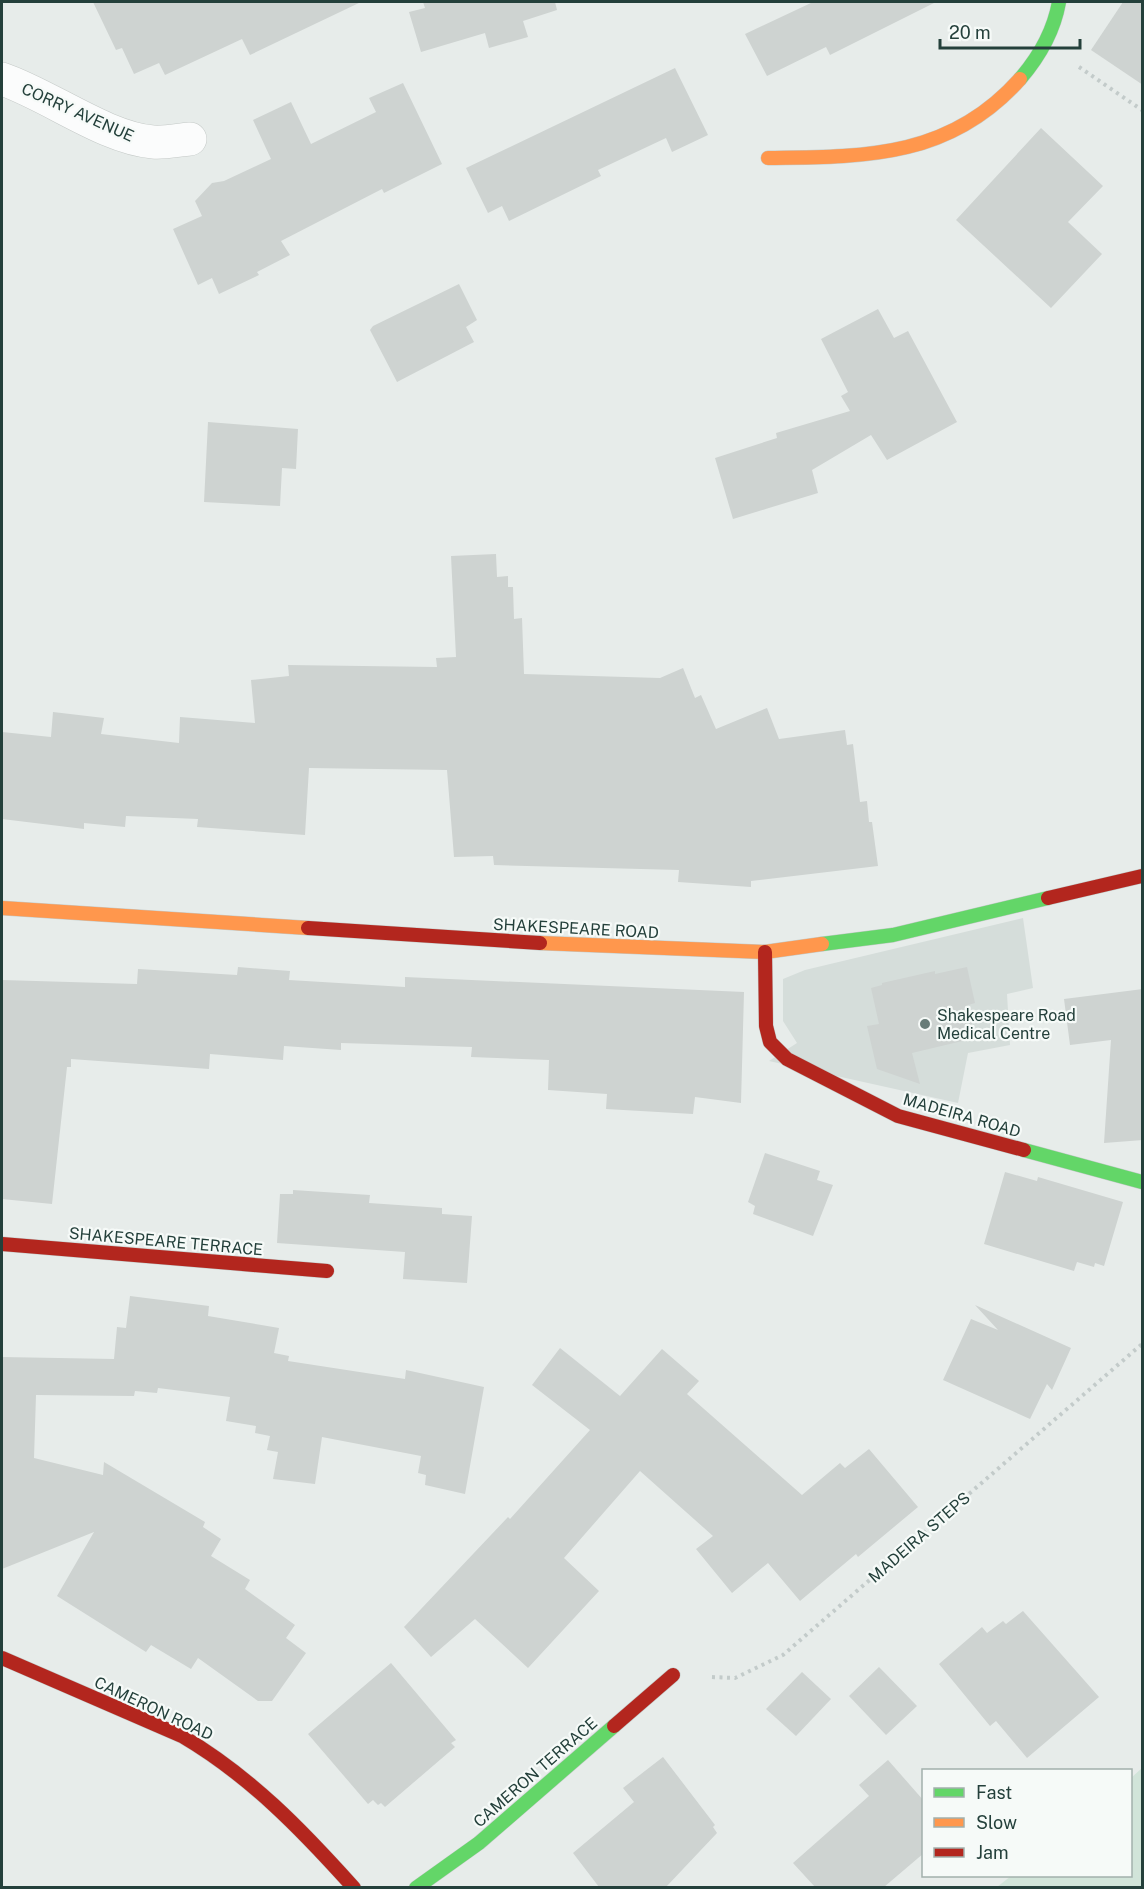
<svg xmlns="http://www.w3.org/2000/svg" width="1144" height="1889" viewBox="0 0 1144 1889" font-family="'Public Sans',sans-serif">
  <rect width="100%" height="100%" fill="#e7ecea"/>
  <!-- built -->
  <path fill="#d5ddda" d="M1023,918L1033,988L1007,994L1010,1045L968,1053L958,1103L769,1061L797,1043L783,1021V979L805,970Z"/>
  <!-- green -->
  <path fill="#d1e4d9" d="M1142,1768V1887H997L1011,1876H1130L1131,1778Z"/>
  <!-- building -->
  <g fill="#ced3d1">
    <path d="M93,2H361L250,55L242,39L165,75L159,63L134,74L122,48L116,50Z"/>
    <path d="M423,2H555L557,10L523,21L528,37L489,48L485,33L421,52L409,12L425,8Z"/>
    <path d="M813,2H936L830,55L826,47L767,76L745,34Z"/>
    <path d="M1123,2H1143V85L1091,50Z"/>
    <path d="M675,68L708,135L672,152L666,138L598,170L601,176L509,221L502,206L488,213L466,168Z"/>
    <path d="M403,83L442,164L384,193L382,189L281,241L290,255L257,272L259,275L219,294L212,278L198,285L173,229L202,216L195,201L212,183L224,181L271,159L253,120L291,102L311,144L376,112L369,98Z"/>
    <path d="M1041,128L1103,186L1068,222L1102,254L1051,308L956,220Z"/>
    <path d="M459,284L477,320L466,327L474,342L397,382L370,330L373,326Z"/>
    <path d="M878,309L894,338L908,331L957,422L887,460L871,435L812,470L818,493L733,519L715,458L777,438L776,433L850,411L841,396L848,392L821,339Z"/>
    <path d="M208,422L298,429L296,469L282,468L280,506L204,502Z"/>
    <path d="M496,554L497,577L508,576V587H513L514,619L522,618L524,674L660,678L683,668L695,698L701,695L716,729L767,708L779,739L845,730L847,745L853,744L860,802L867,801L869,822H872L878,866L751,881V887L678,882L679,870L494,865L493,856L454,857L447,770L309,768L305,835L197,827L198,819L126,816L125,827L84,823V829L2,819V732L51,737L53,712L104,718L101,734L179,743L180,717L255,723L251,680L289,676L288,665L437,667L436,658L456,657L451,556Z"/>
    <path d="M238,967L290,971L289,980L405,987V977L744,992L741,1103L695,1097L693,1114L606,1109L607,1094L548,1090L549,1060L471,1057L472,1047L341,1043V1050L284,1046L283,1060L210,1054L209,1069L71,1059V1067H67L52,1204L2,1199V980L137,984L138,969L237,975Z"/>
    <path d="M967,967L975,1003L968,1005L975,1038L912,1053L920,1084L877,1069L867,1026L879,1024L871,988L882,985V983L935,971V974Z"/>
    <path d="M1143,989V1140L1104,1143L1111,1040L1070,1045L1064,999Z"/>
    <path d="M765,1153L820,1171L817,1180L833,1185L813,1236L753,1214L755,1206L748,1202Z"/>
    <path d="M1005,1172L1037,1181L1038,1177L1123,1202L1104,1266L1095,1263L1094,1267L1077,1262L1074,1271L984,1244Z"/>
    <path d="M293,1190L370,1195L369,1203L442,1208V1214L472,1216L467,1283L403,1279L405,1252L277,1243L280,1194H293Z"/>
    <path d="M130,1296L209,1306L208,1316L279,1328L274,1353L289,1356L288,1361L405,1379L406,1370L484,1387L465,1494L425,1485L426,1475L418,1473L421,1456L322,1437L315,1484L273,1479L278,1452L267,1450L270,1436L255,1433L256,1426L226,1421L230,1397L158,1388L157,1393L135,1391L134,1396L36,1395L34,1458L103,1475L104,1462L205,1522L203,1527L221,1539L211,1556L250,1580L245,1589L295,1625L286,1638L306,1653L272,1701H258L198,1658L191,1669L151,1645L146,1652L57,1596L94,1532L2,1569V1357L114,1359L117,1327L126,1328Z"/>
    <path d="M975,1305L1071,1348L1052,1390L1047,1384L1030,1419L943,1380L971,1319L998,1330Z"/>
    <path d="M560,1348L620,1396L662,1349L699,1381L687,1394L802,1495L840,1463L845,1468L869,1449L918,1507L858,1557L856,1554L800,1601L768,1563L732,1593L696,1549L713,1536L640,1471L564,1558L599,1591L528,1668L475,1619L431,1657L404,1627L508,1517L510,1519L590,1430L532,1385Z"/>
    <path d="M1023,1611L1099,1697L1027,1758L996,1721L990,1726L939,1664L982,1627L987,1633L1003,1621L1006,1624Z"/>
    <path d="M391,1663L456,1740L451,1743L455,1747L385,1807L381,1803L378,1805L373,1800L368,1804L308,1734Z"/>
    <path d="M879,1667L917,1706L886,1735L849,1696Z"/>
    <path d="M802,1672L831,1699L796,1736L766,1709Z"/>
    <path d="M663,1757L715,1825L713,1827L717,1833L666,1887H599L573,1853L634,1802L623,1788Z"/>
    <path d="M888,1760L924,1801V1853L884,1887H815L793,1863L869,1796L859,1785Z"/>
  </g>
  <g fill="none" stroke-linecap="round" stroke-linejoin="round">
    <defs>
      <path id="street" d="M2,79C49,95 105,138 153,142C165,143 178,140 190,139"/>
      <g id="fast">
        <path d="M1020,79C1039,57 1054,30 1059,2"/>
        <path d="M822,944L893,935L1048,898"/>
        <path d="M1024,1150L1142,1182"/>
        <path d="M416,1888L479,1843L614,1726"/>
      </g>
      <g id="slow">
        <path d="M768,158C865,157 950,158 1020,79"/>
        <path d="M2,908L308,928"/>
        <path d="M540,943L765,952L822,944"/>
      </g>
      <g id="jam">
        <path d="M1048,898L1142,876"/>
        <path d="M308,928L540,943"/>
        <path d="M765,952L766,1026L770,1042L787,1059L898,1116L1024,1150"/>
        <path d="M2,1244L327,1271"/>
        <path d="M2,1658L182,1736C250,1776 302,1830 354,1888"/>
        <path d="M614,1726L673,1675"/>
      </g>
    </defs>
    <!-- street casing -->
    <use href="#street" stroke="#c4c9c7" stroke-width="34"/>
    <!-- fast casing -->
    <use href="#fast" stroke="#c3cac8" stroke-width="15"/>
    <!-- slow casing -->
    <use href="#slow" stroke="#c3cac8" stroke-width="15"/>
    <!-- jam casing -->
    <use href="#jam" stroke="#c3cac8" stroke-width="15"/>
    <!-- path -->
    <g stroke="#c3cbca" stroke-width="4" stroke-dasharray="3 4.5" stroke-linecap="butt">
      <path d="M1079,67L1142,110"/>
      <path d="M712,1677L735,1678L783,1655L1142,1344"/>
    </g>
    <!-- street -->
    <use href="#street" stroke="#fbfcfc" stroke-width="33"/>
    <!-- fast -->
    <use href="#fast" stroke="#63d668" stroke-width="14"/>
    <!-- slow -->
    <use href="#slow" stroke="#ff974d" stroke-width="14"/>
    <!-- jam -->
    <use href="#jam" stroke="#b3261e" stroke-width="14"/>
  </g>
  <!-- markers -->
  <circle fill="#687c78" stroke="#f6faf8" stroke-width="2" cx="925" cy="1024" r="6"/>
  <g text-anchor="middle" stroke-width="4.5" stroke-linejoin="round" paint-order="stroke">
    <!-- street labels -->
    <g font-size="16" fill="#24403b" stroke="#f6faf8">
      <text transform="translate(78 112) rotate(24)" y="6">CORRY AVENUE</text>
      <text transform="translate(576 928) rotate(3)" y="6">SHAKESPEARE ROAD</text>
      <text transform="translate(962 1115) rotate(16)" y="6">MADEIRA ROAD</text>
      <text transform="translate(166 1241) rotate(5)" y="6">SHAKESPEARE TERRACE</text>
      <text transform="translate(919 1537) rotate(-41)" y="6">MADEIRA STEPS</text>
      <text transform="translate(154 1708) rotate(25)" y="6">CAMERON ROAD</text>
      <text transform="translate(535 1772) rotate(-41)" y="6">CAMERON TERRACE</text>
    </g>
    <!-- poi labels -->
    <g font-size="16" fill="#24403b" stroke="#f6faf8" text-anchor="start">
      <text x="937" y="1021">Shakespeare Road<tspan x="937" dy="18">Medical Centre</tspan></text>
    </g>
  </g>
  <!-- border -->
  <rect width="1144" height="1889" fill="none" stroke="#24403b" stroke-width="6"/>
  <!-- legend -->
  <rect x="922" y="1769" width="210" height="108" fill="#f6faf8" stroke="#a2b0ac" stroke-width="1.5"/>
  <rect x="934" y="1788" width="30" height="9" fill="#63d668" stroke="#a2b0ac" stroke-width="1.5"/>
  <text x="976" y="1799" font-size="18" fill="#24403b">Fast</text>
  <rect x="934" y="1818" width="30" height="9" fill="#ff974d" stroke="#a2b0ac" stroke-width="1.5"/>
  <text x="976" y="1829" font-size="18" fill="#24403b">Slow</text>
  <rect x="934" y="1848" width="30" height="9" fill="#b3261e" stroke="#a2b0ac" stroke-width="1.5"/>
  <text x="976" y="1859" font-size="18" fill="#24403b">Jam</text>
  <!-- scale -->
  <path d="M940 39v9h140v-9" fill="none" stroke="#24403b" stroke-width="3"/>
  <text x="949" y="39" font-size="18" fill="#24403b" stroke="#f6faf8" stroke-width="4.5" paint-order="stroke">20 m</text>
</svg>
